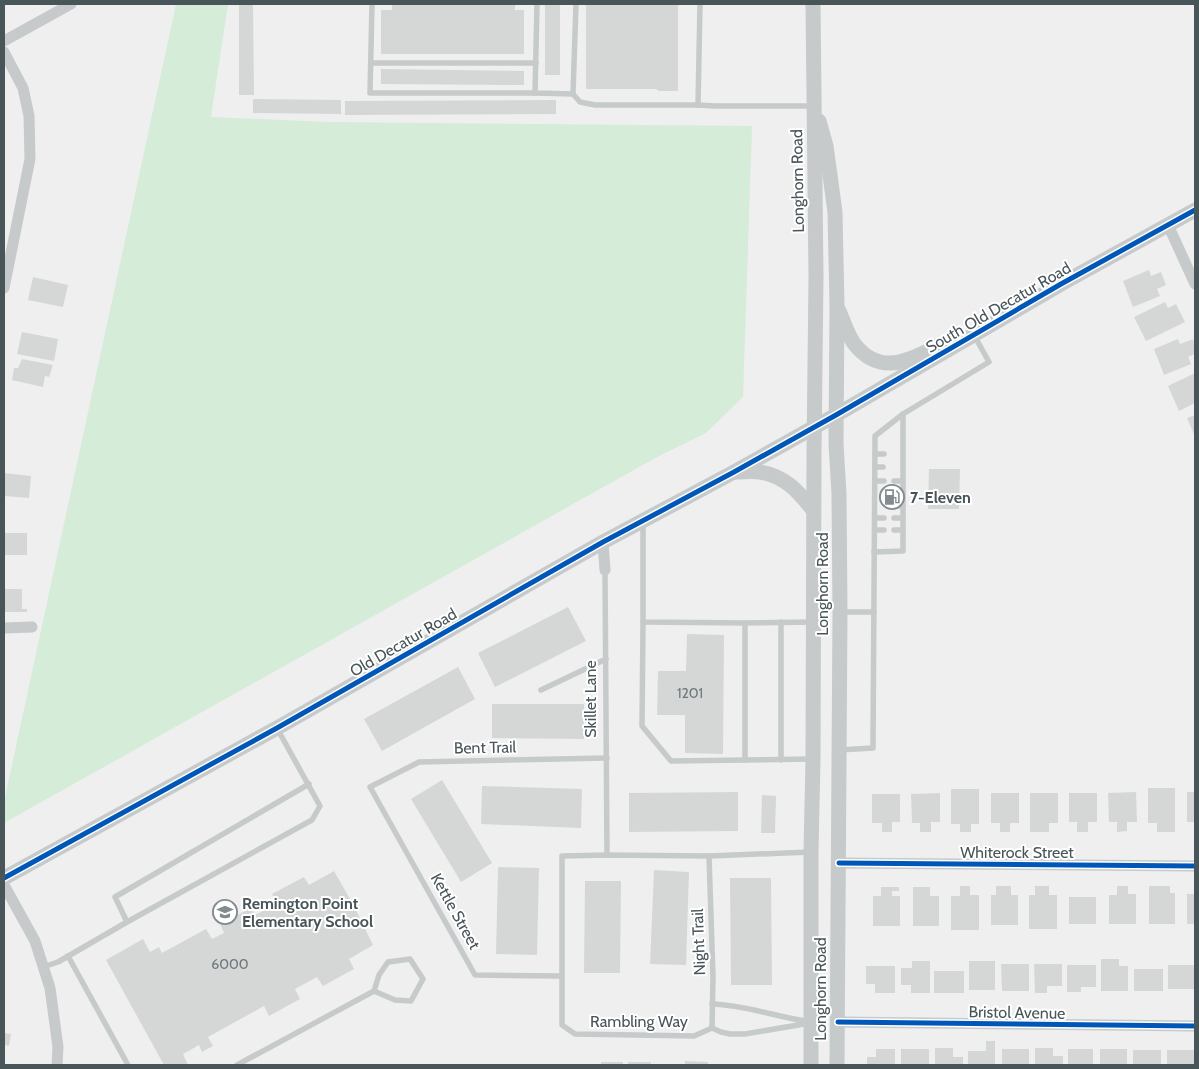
<svg xmlns="http://www.w3.org/2000/svg" width="1199" height="1069" viewBox="0 0 1199 1069" font-family="Cabin,sans-serif">
  <rect width="100%" height="100%" fill="#efefef"/>
  <!-- green -->
  <path fill="#d5ecd8" d="M176,4H228L211,117L329,122L752,126L743,397L706,433L657,457L4,823V802Z"/>
  <!-- building -->
  <g fill="#d5d7d7">
    <path d="M239,4H253L254,95H239Z"/>
    <path d="M392,4H515V10H524V54H381V10H392Z"/>
    <rect x="545" y="4" width="15" height="71"/>
    <path d="M586,4H678V91H659L656,89H586Z"/>
    <path d="M381,69L524,71V85L381,84Z"/>
    <path d="M253,99L341,100V114L253,113Z"/>
    <path d="M556,100V114L345,115V101Z"/>
    <path d="M1149,270L1151,276L1161,272L1166,285L1157,289L1160,296L1133,307L1123,281Z"/>
    <path d="M33,277L68,285L63,307L28,300Z"/>
    <path d="M1165,302L1168,308L1176,304L1185,322L1146,341L1134,317Z"/>
    <path d="M22,332L58,339L54,361L17,354Z"/>
    <path d="M1178,339L1180,344L1193,339L1195,345V354L1188,357L1191,364L1164,375L1154,349Z"/>
    <path d="M22,359L53,365L49,377L45,376L43,387L12,380L14,368H18Z"/>
    <path d="M1195,373V403L1179,411L1168,386Z"/>
    <path d="M1195,415V437L1187,418Z"/>
    <path d="M929,469H960L959,509H928Z"/>
    <path d="M4,473L31,476L29,498L4,496Z"/>
    <rect x="4" y="533" width="23" height="22"/>
    <path d="M4,589H22V609H27V612H4Z"/>
    <path d="M568,607L586,641L495,687L478,653Z"/>
    <path d="M687,634L724,635L723,754L685,753V715H657L658,671H686Z"/>
    <path d="M458,667L475,699L382,751L364,719Z"/>
    <path d="M492,704H584V739L492,738Z"/>
    <path d="M442,780L492,863L461,882L411,799Z"/>
    <path d="M482,786L582,789L581,828L481,824Z"/>
    <path d="M1148,788H1175V832H1157V823H1148Z"/>
    <path d="M951,789H979V824H971V832H960V824H951Z"/>
    <path d="M738,792V831L629,832V793Z"/>
    <path d="M1136,792L1137,822H1127V831L1117,832V822H1109L1108,793Z"/>
    <rect x="1187" y="792" width="8" height="30"/>
    <path d="M940,793V822H931V832H920V823H912L911,794Z"/>
    <path d="M991,793H1019V823H1010V832H1000V823H991Z"/>
    <path d="M1030,793H1058V823H1049V832H1030Z"/>
    <path d="M1069,793H1097V822H1088V832H1077V822H1069Z"/>
    <path d="M872,794H900V822H892V832H882V823H872Z"/>
    <path d="M762,795L776,796L775,833H761Z"/>
    <path d="M498,867L539,868L537,955L496,954Z"/>
    <path d="M654,870L689,872L686,965L650,964Z"/>
    <path d="M334,871L353,904L373,945L349,959L354,969L323,986L317,977L295,989L300,999L269,1016L264,1006L208,1037L213,1046L202,1052L199,1045L183,1054L188,1065H164L106,960L143,939L150,952L159,947L162,953L206,929L212,939L224,933L220,924L251,908L255,915L277,904L272,894L304,877L309,885Z"/>
    <path d="M730,878H771L772,985H731Z"/>
    <path d="M585,881H621L620,973H584Z"/>
    <path d="M960,886H970V895H979V930H951V896H960Z"/>
    <path d="M996,886H1011V895H1018V925H991V895H996Z"/>
    <path d="M1035,886H1049V895H1057V929H1029V895H1035Z"/>
    <path d="M1117,886H1128V894H1136V924H1109V895H1117Z"/>
    <path d="M1149,886H1170V893H1175V924H1149Z"/>
    <path d="M881,887H899V891H892V896H900V926H873V896H881Z"/>
    <path d="M913,887H930V896H939V926H913Z"/>
    <rect x="1187" y="894" width="8" height="30"/>
    <rect x="1069" y="897" width="27" height="27"/>
    <path d="M1101,959H1119V966H1128V991H1101Z"/>
    <path d="M912,961H930V993H911V985H901V968H912Z"/>
    <rect x="969" y="961" width="26" height="29"/>
    <path d="M1001,964H1029V991H1002Z"/>
    <path d="M1034,964H1062V986H1047V993H1035Z"/>
    <path d="M1067,965H1096V987H1081V992H1067Z"/>
    <rect x="1168" y="965" width="27" height="24"/>
    <path d="M866,966H895V993H875V984H866Z"/>
    <rect x="1134" y="969" width="29" height="22"/>
    <rect x="934" y="971" width="30" height="22"/>
    <path d="M4,1033L11,1034L9,1046L4,1045Z"/>
    <path d="M986,1041H995V1065H968V1051H986Z"/>
    <path d="M935,1048H953V1057H963V1065H935Z"/>
    <path d="M1035,1048H1053V1056H1063V1065H1035Z"/>
    <path d="M876,1049H895V1065H867V1057H876Z"/>
    <rect x="901" y="1049" width="28" height="16"/>
    <rect x="1002" y="1049" width="27" height="16"/>
    <rect x="1068" y="1049" width="25" height="16"/>
    <rect x="1100" y="1049" width="27" height="16"/>
    <rect x="1133" y="1050" width="28" height="15"/>
    <rect x="1167" y="1050" width="28" height="15"/>
    <path d="M685,1061L708,1062V1065H685Z"/>
    <rect x="601" y="1062" width="22" height="3"/>
    <rect x="628" y="1062" width="23" height="3"/>
  </g>
  <g fill="none" stroke-linecap="round" stroke-linejoin="round">
    <!-- lane -->
    <g stroke="#c7caca" stroke-width="5.5">
      <path d="M372,4L370,93H535"/>
      <path d="M537,4L535,93L573,94"/>
      <path d="M576,4L573,94L580,102L595,105H698"/>
      <path d="M700,4L698,105L715,106H813"/>
      <path d="M371,63H536"/>
      <path d="M875,454H884"/>
      <path d="M875,467H883"/>
      <path d="M875,481H884"/>
      <path d="M894,481H903"/>
      <path d="M895,493H903"/>
      <path d="M894,506H903"/>
      <path d="M875,518H884"/>
      <path d="M894,518H903"/>
      <path d="M643,523V622L745,623"/>
      <path d="M875,530H884"/>
      <path d="M894,530H903"/>
      <path d="M874,552L903,551V414"/>
      <path d="M605,570L607,855"/>
      <path d="M842,612H874"/>
      <path d="M643,622L642,726L671,761L745,760"/>
      <path d="M781,622V760"/>
      <path d="M541,690L606,659"/>
      <path d="M839,750L873,748L875,436L903,414L989,362L974,335"/>
      <path d="M812,759L745,760V623L813,622"/>
      <path d="M709,856L713,977L712,1028"/>
      <path d="M127,922L115,897L309,784"/>
      <path d="M68,956L128,1065"/>
      <path d="M43,967L58,962L127,922L312,820L320,806L278,730"/>
      <path d="M561,976L475,975L370,787L419,762L607,758"/>
      <path d="M712,1004C744,1005 774,1016 805,1021"/>
      <path d="M810,1023L745,1034H730L721,1032L712,1028L694,1036L575,1034L562,1025V856L607,855L709,856L811,852"/>
      <path d="M237,1065L374,991L379,975L388,962L410,959L423,979L411,1001L395,1000L374,991"/>
    </g>
    <!-- street -->
    <g stroke="#c7caca" stroke-width="11">
      <path d="M4,41L71,4"/>
      <path d="M4,52L23,88L29,116L30,159L4,288"/>
      <path d="M1168,225L1195,284"/>
      <path d="M603,542L605,570"/>
      <path d="M4,628L32,627"/>
      <path d="M839,863L1195,866"/>
      <path d="M4,885L35,941L50,988L58,1047L57,1065"/>
      <path d="M838,1022L1195,1026"/>
    </g>
    <!-- secondary -->
    <g stroke="#c6cacb" stroke-width="15">
      <path d="M819,121L826,146L835,212L837,306L836,444L839,494L840,612L837,1065"/>
      <path d="M839,311C844,322 848,337 856,346C870,363 889,367 909,359C918,356 928,351 937,346"/>
      <path d="M736,472C744,472 752,471 760,472C785,476 798,491 813,510"/>
      <path d="M4,878L277,728L603,542L734,472L836,415L1061,284L1195,210"/>
      <path d="M811,1065V852L813,759L814,453L816,277L813,4"/>
    </g>
    <defs>
      <g id="cycleway">
        <path d="M839,863L1195,866"/>
        <path d="M4,878L277,728L603,542L734,472L836,415L1061,284L1195,210"/>
        <path d="M838,1022L1195,1026"/>
      </g>
    </defs>
    <!-- cycleway casing -->
    <use href="#cycleway" stroke="#fff" stroke-width="8"/>
    <!-- cycleway -->
    <use href="#cycleway" stroke="#0057b8" stroke-width="5"/>
  </g>
  <!-- icons -->
  <defs>
    <symbol id="fuel-ring" viewBox="-11 -11 22 22"><circle r="9.5" fill="#fff" stroke="#828b8e" stroke-width="1.5"/><path d="M-5.5-6h7V0h2V4h1.3V-2.5L3-4.5l.8-.8L6-3V5H2.5V1h-1V6h-7ZM-4.2-4.7v3.2H.2V-4.7Z" fill="#828b8e"/></symbol>
    <symbol id="school-ring" viewBox="-11 -11 22 22"><circle r="9.5" fill="#fff" stroke="#828b8e" stroke-width="1.5"/><path d="M0-5L7-2L0 1L-7-2ZM-4 1L0 2.5L4 1V4Q0 6-4 4Z" fill="#828b8e"/></symbol>
  </defs>
  <g fill-rule="evenodd">
    <use href="#fuel-ring" x="878" y="483" width="28" height="28"/>
    <use href="#school-ring" x="211" y="898" width="28" height="28"/>
  </g>
  <g text-anchor="middle" stroke-width="4" stroke-linejoin="round" paint-order="stroke">
    <!-- number labels -->
    <g font-size="14" fill="#6d777a">
      <text x="690" y="698">1201</text>
      <text x="230" y="969">6000</text>
    </g>
    <!-- street labels -->
    <g font-size="16" fill="#485559" stroke="#fff">
      <text transform="translate(797 181) rotate(-91)" y="6">Longhorn Road</text>
      <text transform="translate(998 307) rotate(-30)" y="6">South Old Decatur Road</text>
      <text transform="translate(822 584) rotate(-90)" y="6">Longhorn Road</text>
      <text transform="translate(403 642) rotate(-30)" y="6">Old Decatur Road</text>
      <text transform="translate(590 699) rotate(-90)" y="6">Skillet Lane</text>
      <text transform="translate(485 747) rotate(-1)" y="6">Bent Trail</text>
      <text x="1017" y="858">Whiterock Street</text>
      <text transform="translate(456 911) rotate(61)" y="6">Kettle Street</text>
      <text transform="translate(698 942) rotate(-92)" y="6">Night Trail</text>
      <text transform="translate(820 989) rotate(-90)" y="6">Longhorn Road</text>
      <text transform="translate(1017 1012) rotate(1)" y="6">Bristol Avenue</text>
      <text x="639" y="1027">Rambling Way</text>
    </g>
    <!-- poi labels -->
    <g font-size="16" font-weight="bold" fill="#485559" stroke="#fff" text-anchor="start">
      <text x="910" y="503">7-Eleven</text>
      <text x="242" y="909">Remington Point<tspan x="242" dy="18">Elementary School</tspan></text>
    </g>
  </g>
  <!-- border -->
  <rect width="1199" height="1069" fill="none" stroke="#485559" stroke-width="10"/>
</svg>
